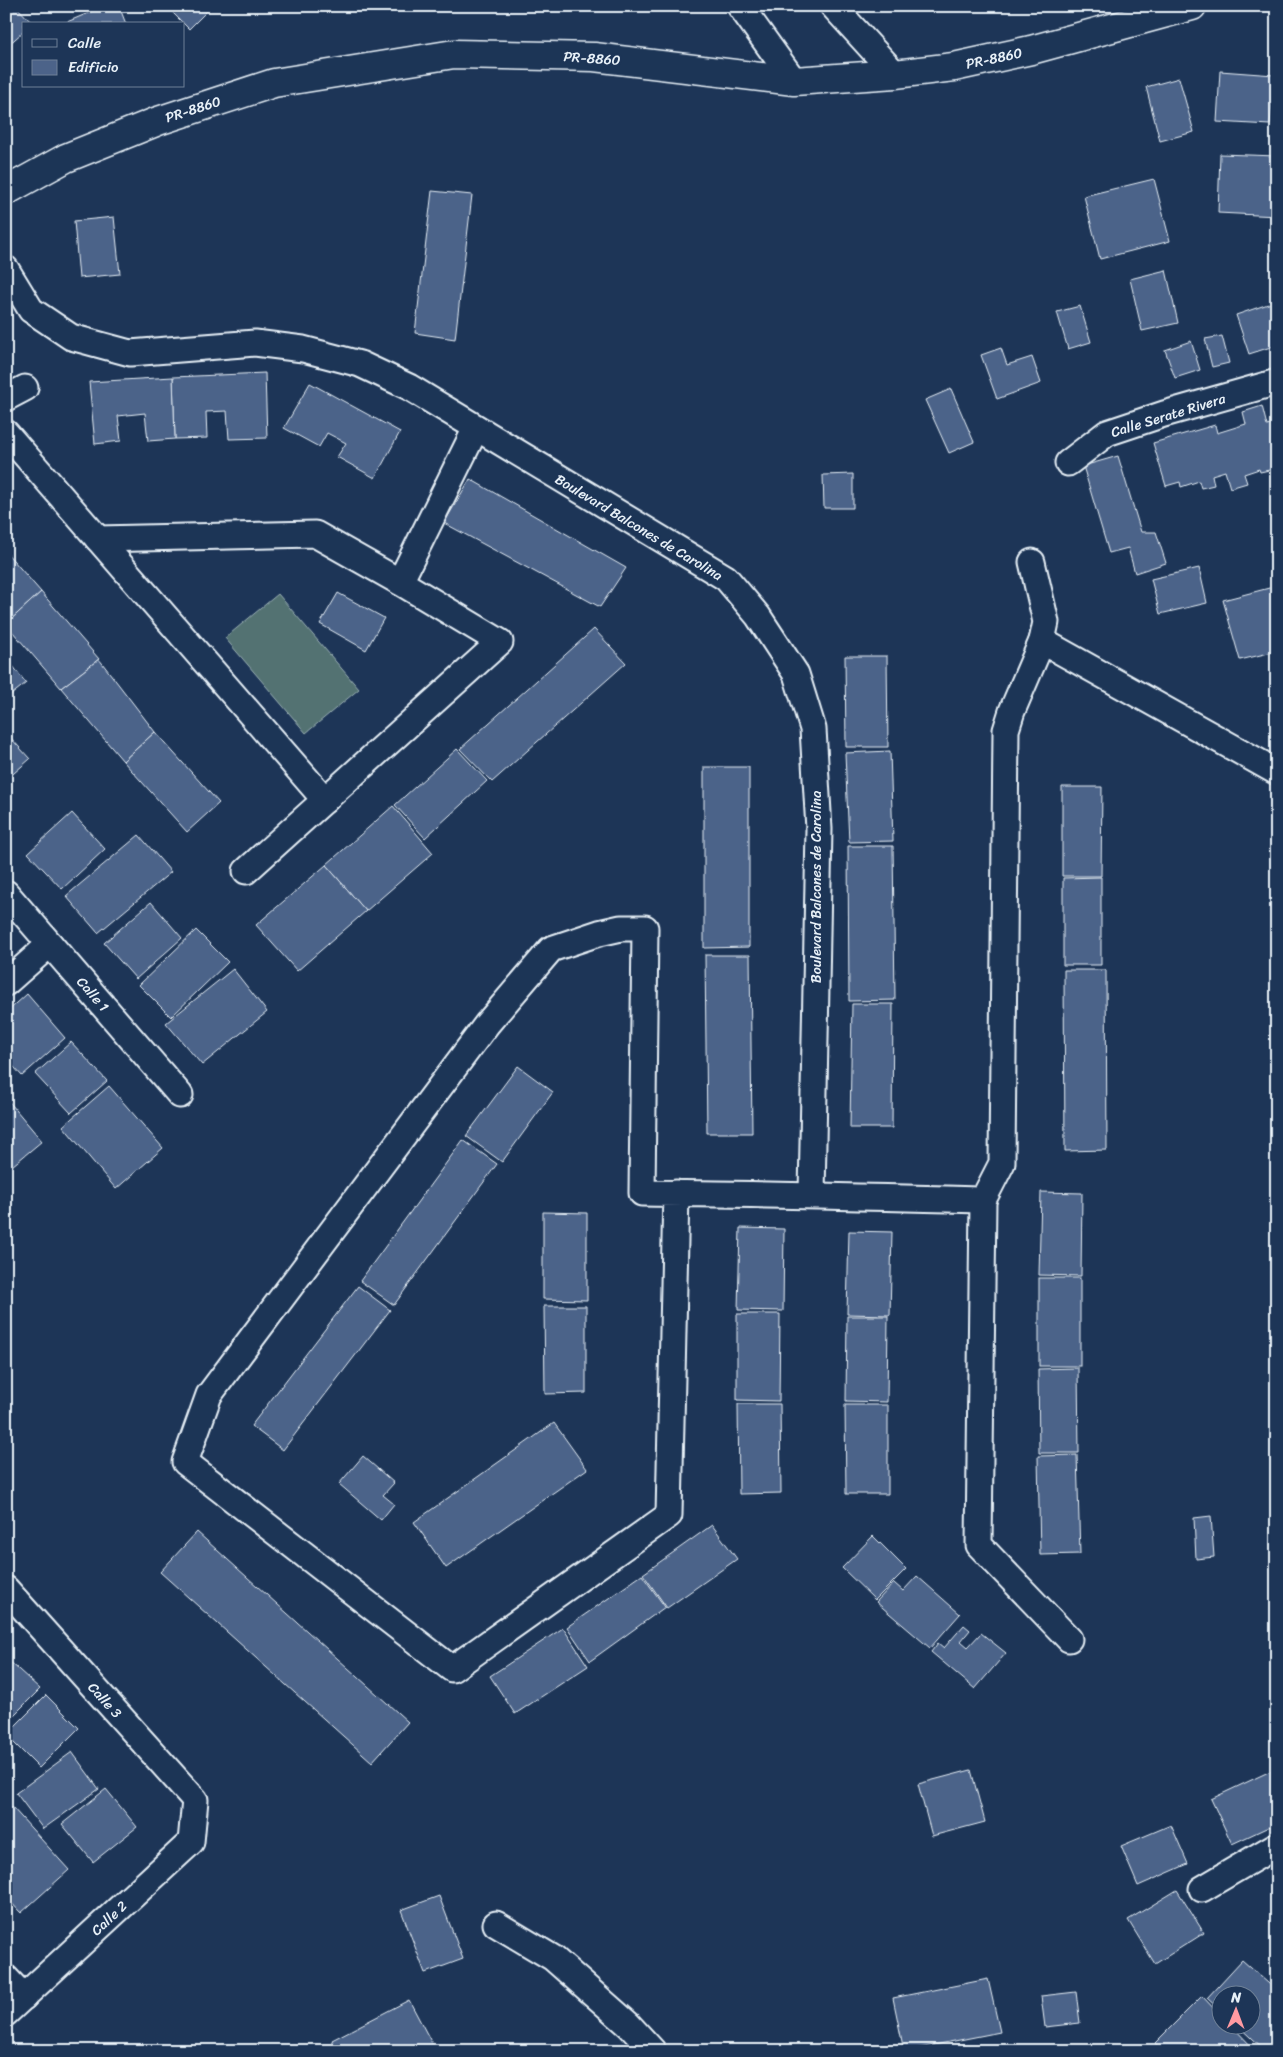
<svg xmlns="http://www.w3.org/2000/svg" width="1283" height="2057" viewBox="0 0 1283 2057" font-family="Sriracha,sans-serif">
  <rect width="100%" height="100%" fill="#1d3557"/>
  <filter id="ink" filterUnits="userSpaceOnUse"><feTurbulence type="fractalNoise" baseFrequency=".02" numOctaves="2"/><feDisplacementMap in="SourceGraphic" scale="10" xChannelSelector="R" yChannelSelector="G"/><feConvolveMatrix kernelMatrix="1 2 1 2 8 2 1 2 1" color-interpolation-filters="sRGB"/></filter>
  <g filter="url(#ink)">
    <!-- pitch -->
    <path fill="#527272" stroke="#9db2b5" d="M278,594L359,689L306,733L225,638Z"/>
    <!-- building -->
    <g fill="#4c6389" stroke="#e8f1f8">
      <path d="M6,6H16L32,23L24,24V31L6,47Z"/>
      <path d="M105,6H119L126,24H68L67,22Z"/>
      <path d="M166,6H212L189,29Z"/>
      <path d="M1220,71L1274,75L1270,125L1217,122Z"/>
      <path d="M1179,78L1194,132L1160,141L1146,87Z"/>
      <path d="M1220,154L1277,156V216L1218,213Z"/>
      <path d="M1154,179L1170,241L1100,259L1084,196Z"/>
      <path d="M432,191L472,195L455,339L415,333Z"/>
      <path d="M114,217L120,274L79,278L74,221Z"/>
      <path d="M1166,270L1178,323L1142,331L1130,279Z"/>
      <path d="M1277,301V345L1249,354L1236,315Z"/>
      <path d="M1080,306L1091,342L1068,349L1057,312Z"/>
      <path d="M1222,336L1229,363L1212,367L1205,339Z"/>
      <path d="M1191,341L1200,370L1175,378L1165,350Z"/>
      <path d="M1001,348L1007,365L1032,357L1041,383L997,399L981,355Z"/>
      <path d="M265,373L267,438L229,439L227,411L206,412L207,438L175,439L173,377Z"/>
      <path d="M173,377L175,439L148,441L145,413L118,416L121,441L95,444L89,382Z"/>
      <path d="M310,383L400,432L375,478L337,457L346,443L327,433L319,447L284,428Z"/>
      <path d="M951,389L974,442L949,453L925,400Z"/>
      <path d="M1262,406L1267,426L1277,423V473L1275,474L1274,469L1260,472L1259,469L1244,474L1247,483L1230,488L1225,471L1212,475L1214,485L1201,488L1199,481L1181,487L1180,482L1166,486L1153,443L1215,425L1217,433L1246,424L1243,412Z"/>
      <path d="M1118,456L1141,532H1156L1166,563L1135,573L1128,548L1109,553L1083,466Z"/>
      <path d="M853,474V508H824L823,475Z"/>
      <path d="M470,479L626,568L600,607L444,523Z"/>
      <path d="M6,552L41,592L6,624Z"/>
      <path d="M1199,568L1207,603L1160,614L1151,579Z"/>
      <path d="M1277,586V651L1240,660L1223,600Z"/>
      <path d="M41,592L99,659L61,688L6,624Z"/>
      <path d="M338,593L384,618L366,650L320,624Z"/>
      <path d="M594,629L626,663L492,782L460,749Z"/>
      <path d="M845,656H887L888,747H846Z"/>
      <path d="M6,657L26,683L6,699Z"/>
      <path d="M99,659L155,732L123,761L61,688Z"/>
      <path d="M155,732L219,803L187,832L123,761Z"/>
      <path d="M9,736L30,759L6,780V738Z"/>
      <path d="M457,749L487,781L425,838L395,805Z"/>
      <path d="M890,751L893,841L849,842L845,753Z"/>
      <path d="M704,767H749V947L704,948Z"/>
      <path d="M1062,787H1102L1101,876H1062Z"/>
      <path d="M393,806L433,853L366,911L326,865Z"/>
      <path d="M72,813L105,849L62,889L28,853Z"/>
      <path d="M139,835L171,872L98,933L66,896Z"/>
      <path d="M848,846H893L895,1000L849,1001Z"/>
      <path d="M326,865L366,911L297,971L256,925Z"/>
      <path d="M1101,877V965H1063V878Z"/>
      <path d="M151,902L182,938L136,979L104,943Z"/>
      <path d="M196,930L228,962L171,1017L139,985Z"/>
      <path d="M705,955H750L752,1133H707Z"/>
      <path d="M233,969L267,1012L202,1065L166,1023Z"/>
      <path d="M1064,970H1106L1107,1150L1065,1151Z"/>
      <path d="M27,994L65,1038L22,1076L6,1058V1013Z"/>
      <path d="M852,1004H893L892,1128H850Z"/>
      <path d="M71,1042L107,1081L71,1113L35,1074Z"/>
      <path d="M518,1066L553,1092L502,1162L466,1136Z"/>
      <path d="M109,1086L163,1148L116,1189L63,1126Z"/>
      <path d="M6,1098L42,1141L6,1171Z"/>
      <path d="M463,1140L497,1164L394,1305L360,1281Z"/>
      <path d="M1041,1192L1082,1193L1081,1276L1039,1275Z"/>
      <path d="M543,1212L587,1213V1300L543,1299Z"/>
      <path d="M740,1228L784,1229L783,1311L738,1310Z"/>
      <path d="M849,1231L892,1232L890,1315L847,1314Z"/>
      <rect x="1039" y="1278" width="41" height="88"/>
      <path d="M358,1286L390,1310L283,1450L251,1426Z"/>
      <path d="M544,1306H586V1393L545,1394Z"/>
      <path d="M737,1314H780L779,1401L737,1400Z"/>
      <path d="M847,1316H888L887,1402L846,1401Z"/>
      <path d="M1078,1368L1079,1453H1039L1038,1369Z"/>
      <path d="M738,1404H780L781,1493L739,1494Z"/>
      <path d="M845,1405H888V1494H846Z"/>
      <path d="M554,1423L587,1469L446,1568L414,1522Z"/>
      <path d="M1077,1455L1080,1554L1040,1555L1038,1456Z"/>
      <path d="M363,1456L394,1483L383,1495L394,1504L381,1520L339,1484Z"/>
      <path d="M1211,1516L1214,1557L1196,1559L1194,1518Z"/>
      <path d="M712,1525L737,1559L667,1608L643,1574Z"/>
      <path d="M197,1532L408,1722L372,1762L160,1572Z"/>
      <path d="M873,1536L906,1569L875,1600L842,1568Z"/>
      <path d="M642,1575L665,1607L590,1661L567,1627Z"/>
      <path d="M917,1576L960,1614L930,1648L876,1602L894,1583L903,1591Z"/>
      <path d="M964,1625L970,1630L961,1641L968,1647L981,1633L1006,1653L975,1689L931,1652L938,1643L944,1648Z"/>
      <path d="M563,1628L588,1666L515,1714L490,1676Z"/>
      <path d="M8,1660L40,1689L6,1723V1662Z"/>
      <path d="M46,1695L79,1728L39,1768L6,1735Z"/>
      <path d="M72,1752L99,1789L43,1829L16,1793Z"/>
      <path d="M1277,1768V1823L1232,1844L1211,1799Z"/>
      <path d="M971,1770L985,1822L932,1836L918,1784Z"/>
      <path d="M106,1789L137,1827L93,1862L62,1824Z"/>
      <path d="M12,1807L69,1870L21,1913L6,1897V1812Z"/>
      <path d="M1171,1825L1188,1864L1138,1886L1121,1846Z"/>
      <path d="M1177,1890L1204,1933L1155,1964L1128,1920Z"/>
      <path d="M439,1896L463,1959L425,1973L401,1910Z"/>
      <path d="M1242,1960L1277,1991V2051H1266L1237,2024H1250V1994H1220V2010L1207,1998Z"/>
      <path d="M988,1979L1000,2032L904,2051L893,1998Z"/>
      <path d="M1076,1992L1080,2023L1045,2027L1041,1996Z"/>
      <path d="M1202,1996L1220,2015V2024H1230L1256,2051H1162L1155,2043Z"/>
      <path d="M409,2000L436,2051H338L332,2040Z"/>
    </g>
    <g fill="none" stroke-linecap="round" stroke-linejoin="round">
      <defs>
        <g id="street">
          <path d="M740,6L794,81"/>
          <path d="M833,6L895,74"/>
          <path d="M6,269L31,310L71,337L130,353L255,343L303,349L360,364L409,387L726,578L758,616L796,674L813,729L819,829L812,1195"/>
          <path d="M6,398L25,388"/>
          <path d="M6,433L325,800"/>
          <path d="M1068,463L1107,433L1164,414L1277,382"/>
          <path d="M98,539L315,534L400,582"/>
          <path d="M1032,562L1046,622L1042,641"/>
          <path d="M246,871L500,642L400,582L476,428"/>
          <path d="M6,893L180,1095"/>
          <path d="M6,983L50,944"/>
          <path d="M676,1193L669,1515L452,1669L185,1462L209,1395L487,1024L551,949L599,933L621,928H645L642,1193C756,1194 869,1197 983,1200L1002,1163L1006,730L1012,711L1042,641L1277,772"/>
          <path d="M983,1200L979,1545L1069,1639"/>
          <path d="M6,1589L195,1800L191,1842L6,2013"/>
          <path d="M1202,1889L1277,1845"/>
          <path d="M496,1924L553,1958L629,2025L653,2051"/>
          <path d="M6,1978L24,1997"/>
        </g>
        <path id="secondary" d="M6,191L66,158L158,121L274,83L454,54L594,57L794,81L895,74L954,67L1031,50L1192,6"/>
      </defs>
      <!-- street casing -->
      <use href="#street" stroke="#e8f1f8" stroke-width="29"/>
      <!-- secondary casing -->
      <use href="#secondary" stroke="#e8f1f8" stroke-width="31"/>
      <!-- street -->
      <use href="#street" stroke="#1d3557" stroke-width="25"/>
      <!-- secondary -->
      <use href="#secondary" stroke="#1d3557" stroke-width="28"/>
    </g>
  </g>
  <g text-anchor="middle" stroke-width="4" stroke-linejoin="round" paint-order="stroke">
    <!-- street labels -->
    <g font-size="14" fill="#e8f1f8" stroke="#1d3557">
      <text transform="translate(592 58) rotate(4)" y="5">PR-8860</text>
      <text transform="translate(994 58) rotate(-12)" y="5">PR-8860</text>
      <text transform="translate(193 109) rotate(-18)" y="5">PR-8860</text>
      <text transform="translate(1168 415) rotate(-17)" y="5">Calle Serate Rivera</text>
      <text transform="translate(639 527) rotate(31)" y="5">Boulevard Balcones de Carolina</text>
      <text transform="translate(816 887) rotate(-90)" y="5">Boulevard Balcones de Carolina</text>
      <text transform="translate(93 994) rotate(49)" y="5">Calle 1</text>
      <text transform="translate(105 1700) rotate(48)" y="5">Calle 3</text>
      <text transform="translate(109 1918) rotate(-43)" y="5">Calle 2</text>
    </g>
  </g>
  <!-- margin -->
  <rect width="1283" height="2057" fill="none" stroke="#1d3557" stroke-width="25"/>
  <rect x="12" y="12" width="1258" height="2032" fill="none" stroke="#e8f1f8" stroke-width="2" filter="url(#ink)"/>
  <!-- legend -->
  <rect x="22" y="22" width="162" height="65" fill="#1d3557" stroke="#6e8097"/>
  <rect x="32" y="39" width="25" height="8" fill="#1d3557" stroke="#6e8097"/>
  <text x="68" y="48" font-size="15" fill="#e8f1f8">Calle</text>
  <rect x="32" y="60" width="25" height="15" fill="#4c6389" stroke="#6e8097"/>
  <text x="68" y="72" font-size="15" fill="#e8f1f8">Edificio</text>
  <!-- north arrow -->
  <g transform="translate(1236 2010) rotate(1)"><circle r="24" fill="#1d3557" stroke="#6e8097"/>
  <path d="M0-4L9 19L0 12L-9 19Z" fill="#ff9aa2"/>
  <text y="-8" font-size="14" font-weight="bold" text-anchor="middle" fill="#e8f1f8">N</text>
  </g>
</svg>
